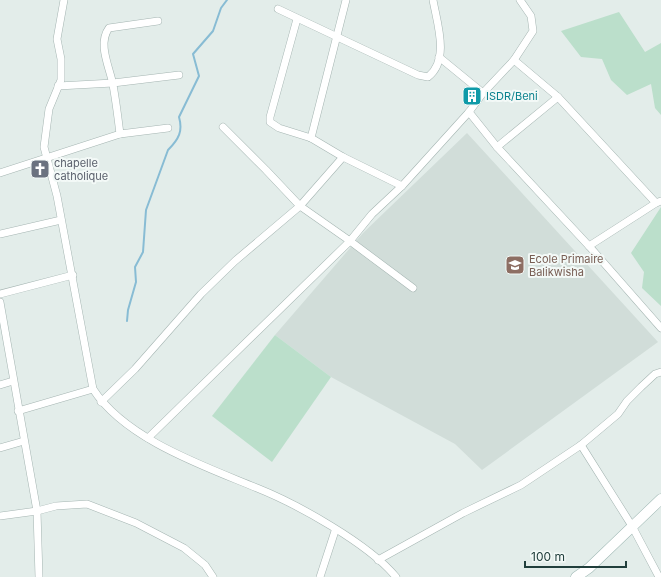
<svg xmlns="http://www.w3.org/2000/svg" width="661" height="577" viewBox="0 0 661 577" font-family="Inter,sans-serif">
  <rect width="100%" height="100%" fill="#e3edea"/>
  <!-- built -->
  <path fill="#d1ddd9" d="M467,133L658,342L482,470L455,444L331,377L275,335L363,233Z"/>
  <!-- green -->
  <g fill="#bbdfcb">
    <path d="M619,12L645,52L661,43V115L655,108L651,84L627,95L611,80L602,59L581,57L561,31Z"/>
    <path d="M661,207V306L642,288L644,272L631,253Z"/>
    <path d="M275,335L331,377L272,462L212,416Z"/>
  </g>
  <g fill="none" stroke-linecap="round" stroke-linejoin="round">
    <!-- stream -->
    <path stroke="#88bcd4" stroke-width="2" d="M127,321L128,310L136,282L135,267L143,252L146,210L168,150C179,139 183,131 179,117L199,76L193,54L213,31L221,8L227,0"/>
    <defs>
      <g id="street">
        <path d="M64,0L57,39L61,59V80L49,109L44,147L57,196L93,389C125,439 204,466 257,488C297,504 369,544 396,577"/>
        <path d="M278,9L418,75L428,77C450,60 437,23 433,0"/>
        <path d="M297,19L270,117V122L279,128L311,138L343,157L402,186"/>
        <path d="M439,57L483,93"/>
        <path d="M514,60L558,97L656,203L661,201"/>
        <path d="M58,86L113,83L179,75"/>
        <path d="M469,112L497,147L589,246L661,328"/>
        <path d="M223,127L266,170L300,206L350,241L413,288"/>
        <path d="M120,134C118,118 116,101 113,85C110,68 97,44 109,28L158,21"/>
        <path d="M311,138L346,0"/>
        <path d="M497,147L558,97"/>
        <path d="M0,173L120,134L168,128"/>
        <path d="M0,234L61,220"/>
        <path d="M589,246L656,203"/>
        <path d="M0,294L73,275"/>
        <path d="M0,302L37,511L39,577"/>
        <path d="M0,385L13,381"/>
        <path d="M101,402L135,369L201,294L235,261L300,206L343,157"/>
        <path d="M18,411L93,389"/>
        <path d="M148,438L350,241L372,214L402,186L469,112L483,93L514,60L533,31L531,16L520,0"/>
        <path d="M581,445L632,526L659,577"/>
        <path d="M0,448L24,441"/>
        <path d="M0,516L37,511L56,506L87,504L136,523L184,548L205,565L213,577"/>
        <path d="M378,560L463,513L521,485L581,445L618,414L627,401L641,387L655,374L661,372"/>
        <path d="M320,577L335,531"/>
      </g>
      <path id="secondary" d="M576,577L589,568L661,499"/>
    </defs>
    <!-- street casing -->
    <use href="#street" stroke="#a5b5b2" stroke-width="8"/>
    <!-- secondary casing -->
    <use href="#secondary" stroke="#a0b9b5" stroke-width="11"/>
    <!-- street -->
    <use href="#street" stroke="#fff" stroke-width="7"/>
    <!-- secondary -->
    <use href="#secondary" stroke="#fff" stroke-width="10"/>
  </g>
  <!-- icons -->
  <defs>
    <symbol id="building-square" viewBox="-11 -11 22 22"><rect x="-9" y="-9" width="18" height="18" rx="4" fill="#0f9aa8" stroke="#f3f9f7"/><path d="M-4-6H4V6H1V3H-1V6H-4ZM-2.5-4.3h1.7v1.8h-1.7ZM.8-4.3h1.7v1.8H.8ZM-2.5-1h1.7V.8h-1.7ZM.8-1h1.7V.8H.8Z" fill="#fff"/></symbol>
    <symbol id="church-square" viewBox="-11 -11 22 22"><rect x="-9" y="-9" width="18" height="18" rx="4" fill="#6b7280" stroke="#f3f9f7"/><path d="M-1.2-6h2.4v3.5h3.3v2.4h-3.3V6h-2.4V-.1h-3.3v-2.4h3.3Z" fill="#fff"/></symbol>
    <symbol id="school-square" viewBox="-11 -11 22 22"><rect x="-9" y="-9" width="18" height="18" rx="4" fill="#8d6e63" stroke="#f3f9f7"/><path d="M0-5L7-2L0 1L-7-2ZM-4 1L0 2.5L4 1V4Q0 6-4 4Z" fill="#fff"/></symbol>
  </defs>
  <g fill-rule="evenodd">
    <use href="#building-square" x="461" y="85" width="22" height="22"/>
    <use href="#church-square" x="29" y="158" width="22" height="22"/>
    <use href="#school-square" x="504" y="254" width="22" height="22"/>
  </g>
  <g text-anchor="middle" stroke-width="4" stroke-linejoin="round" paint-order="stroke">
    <!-- culture labels -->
    <g font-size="11" fill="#0d838f" stroke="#f3f9f7" text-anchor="start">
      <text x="486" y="100">ISDR/Beni</text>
    </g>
    <!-- worship labels -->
    <g font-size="11" fill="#5b616d" stroke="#f3f9f7" text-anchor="start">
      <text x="54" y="167">chapelle<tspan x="54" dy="13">catholique</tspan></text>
    </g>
    <!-- education labels -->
    <g font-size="11" fill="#785e54" stroke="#f3f9f7" text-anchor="start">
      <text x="529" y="263">Ecole Primaire<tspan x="529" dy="13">Balikwisha</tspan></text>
    </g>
  </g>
  <!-- scale -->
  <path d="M525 561v6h101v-6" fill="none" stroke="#213f3c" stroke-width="2"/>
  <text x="531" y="561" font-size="12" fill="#213f3c" stroke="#f3f9f7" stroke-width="3" paint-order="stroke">100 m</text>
</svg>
